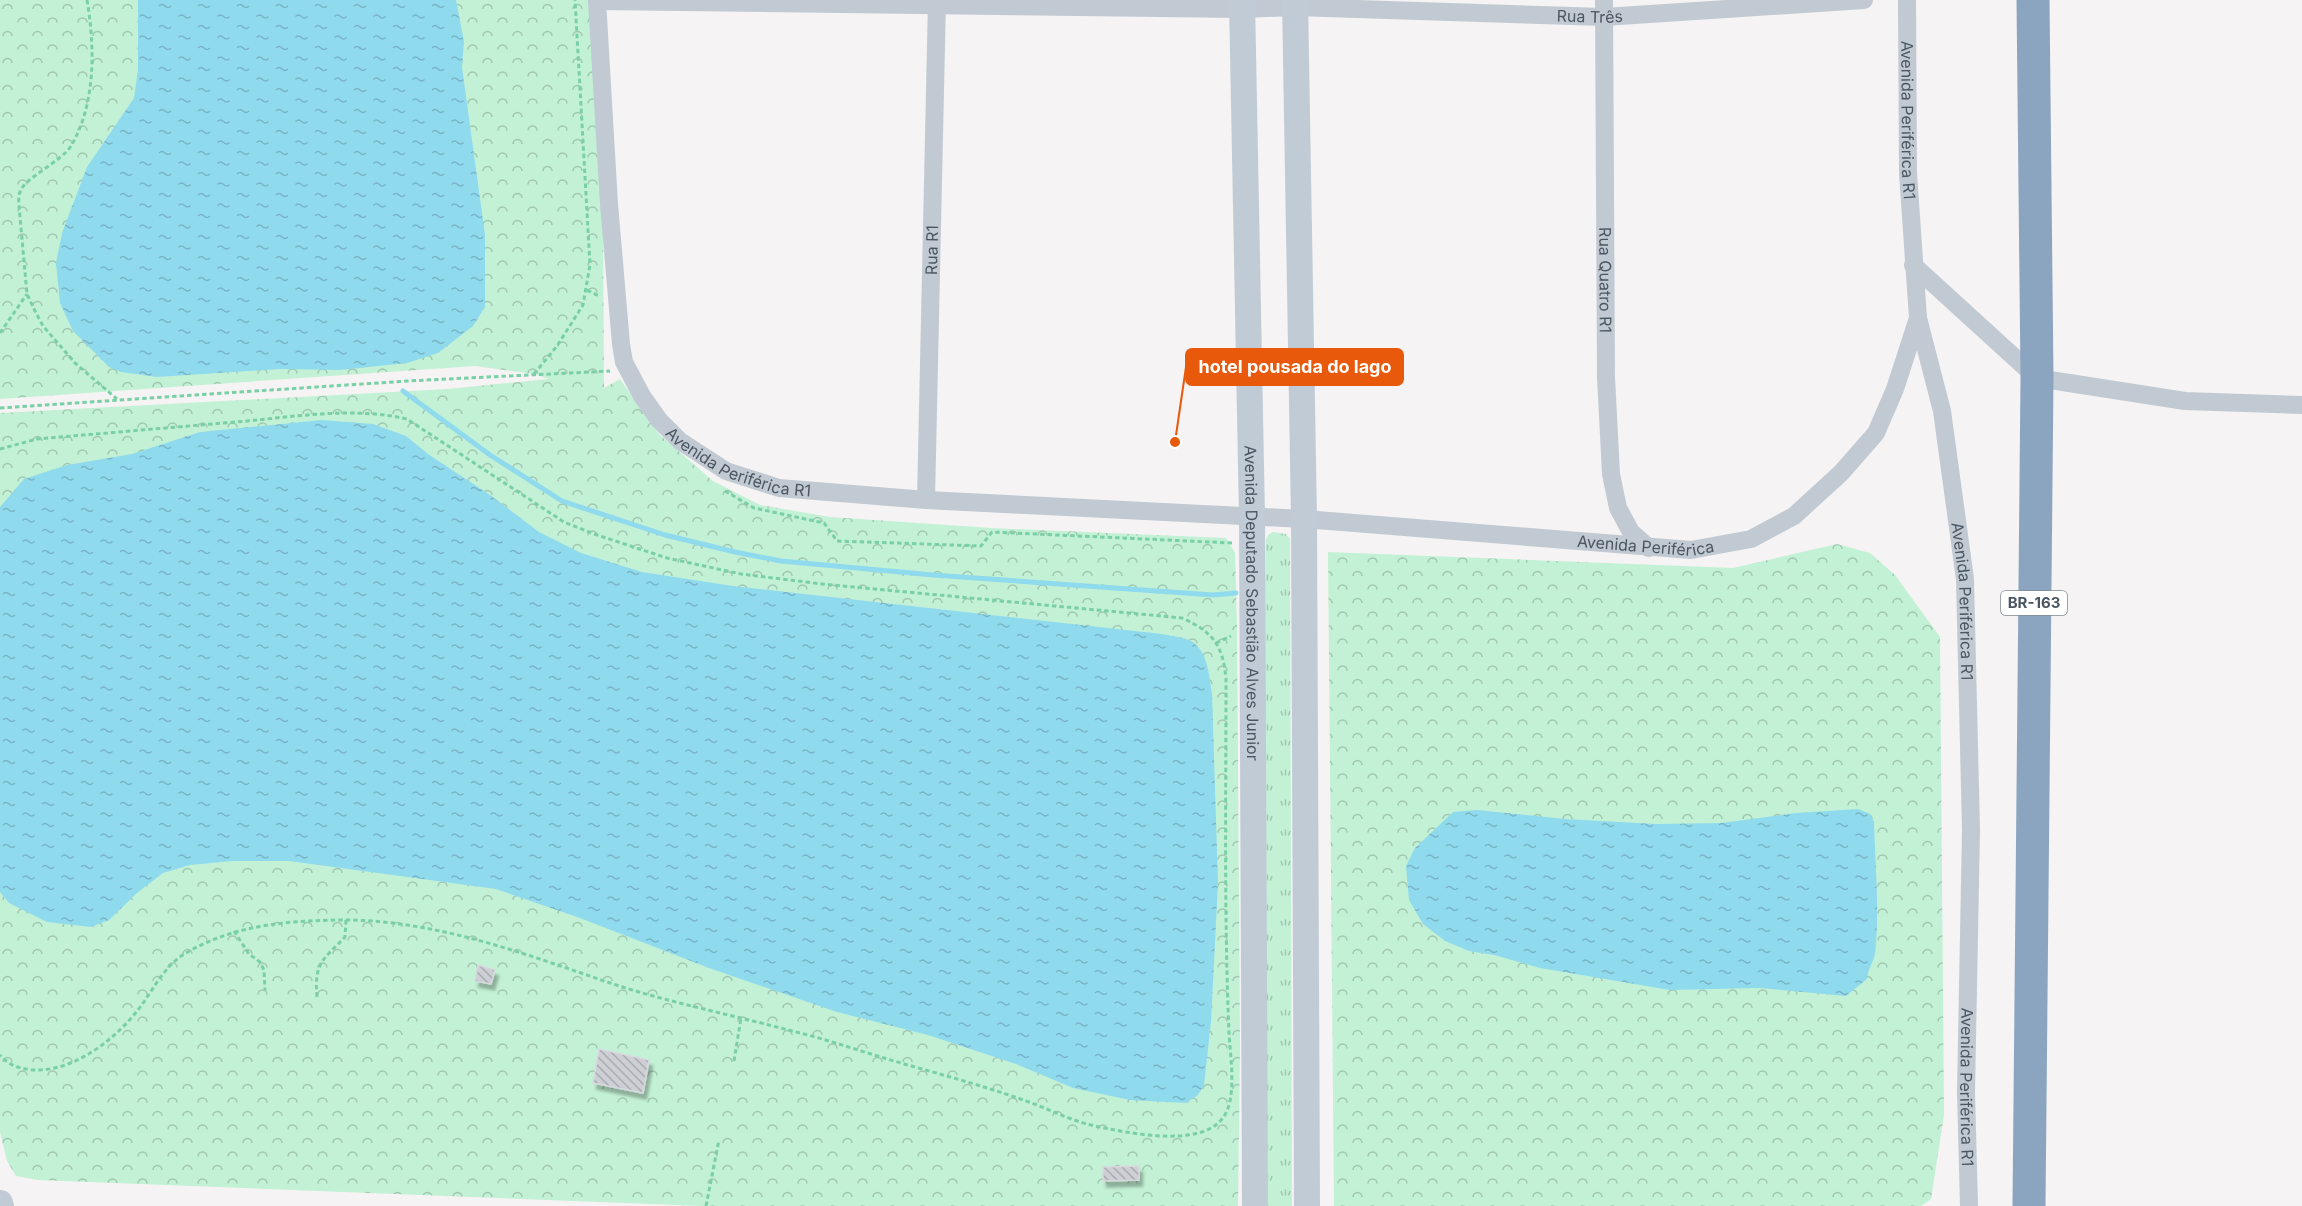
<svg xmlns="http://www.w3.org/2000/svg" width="2302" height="1206" viewBox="0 0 2302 1206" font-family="Inter,sans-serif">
  <defs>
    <pattern id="grass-tufts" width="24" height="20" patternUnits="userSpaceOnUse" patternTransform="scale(1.5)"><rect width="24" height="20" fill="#c3f1d5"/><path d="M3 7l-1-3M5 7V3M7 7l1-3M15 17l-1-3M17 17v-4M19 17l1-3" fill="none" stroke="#a0c6b0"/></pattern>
    <pattern id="park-crowns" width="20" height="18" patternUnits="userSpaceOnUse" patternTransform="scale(1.5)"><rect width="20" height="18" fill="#c3f1d5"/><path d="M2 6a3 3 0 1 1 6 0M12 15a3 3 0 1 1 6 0" fill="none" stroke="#a0c6b0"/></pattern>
    <pattern id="water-ripples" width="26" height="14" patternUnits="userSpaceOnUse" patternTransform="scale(1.5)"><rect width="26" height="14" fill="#90daee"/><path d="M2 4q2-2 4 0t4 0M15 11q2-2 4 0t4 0" fill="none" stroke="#78b4c4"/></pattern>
    <pattern id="building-back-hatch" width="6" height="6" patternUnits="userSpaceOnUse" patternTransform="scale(1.5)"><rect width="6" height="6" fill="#cdcfd5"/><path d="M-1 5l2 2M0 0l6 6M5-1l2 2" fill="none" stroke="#a8abb0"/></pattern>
    <filter id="shadow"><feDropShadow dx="3.5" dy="6" stdDeviation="1.5" flood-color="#0004"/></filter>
  </defs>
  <rect width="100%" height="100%" fill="#f5f3f3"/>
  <!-- grass -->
  <path fill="url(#grass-tufts)" d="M1273,532L1286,534L1290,539L1292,1206H1268L1262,737L1266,540L1268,535Z"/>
  <!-- park -->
  <g fill="url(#park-crowns)">
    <path d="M0,0H589L603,227L604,388L620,379L659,434L713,481L760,505L830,517L991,528L1226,538L1235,553L1237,625L1240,1046L1238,1206H701L38,1180L16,1176L7,1161L0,1132V413L448,389L549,379L534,374L475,366L0,399Z"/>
    <path d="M1837,544L1870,553L1895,575L1940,637L1944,1115L1931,1199L1921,1206H1334L1328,552L1733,568Z"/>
  </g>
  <!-- water -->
  <g fill="url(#water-ripples)">
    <path d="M138,0H456L464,42L462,67L485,235V307L473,326L438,353L407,363L340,370L281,369L157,377L121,372L109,367L73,331L60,303L56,263L62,233L87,167L134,98L138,70Z"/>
    <path d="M322,420L373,424L406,436L428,454L490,495L539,532L581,553L642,572L733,586L1162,634C1171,636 1183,637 1191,641C1208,651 1209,676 1212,693L1218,883L1211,1022L1204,1085L1198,1095L1186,1103L1130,1100L1073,1088L1016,1064L928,1035L837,1012L709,968L580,918L496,889L289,861H232L190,865L163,873L137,893L109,920L91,927L47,922L9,903L0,892V507L24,479L67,465L132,454L200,432Z"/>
    <path d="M1858,809L1870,814L1874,822C1875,865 1880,910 1875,953C1874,962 1868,968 1867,979L1846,996L1760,988L1670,990L1540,968L1494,955L1469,951L1445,941L1423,924L1409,900L1406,866L1415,848L1453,812L1477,810L1565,819L1656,824L1721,823L1796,813Z"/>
  </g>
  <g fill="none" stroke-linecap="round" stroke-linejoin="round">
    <!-- stream -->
    <path stroke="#90daee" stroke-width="5" d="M403,391L490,455L562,501L665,535L735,552L781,561L933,575L1213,595L1236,593"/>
  </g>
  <!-- building -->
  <g fill="url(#building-back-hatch)" stroke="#d7d9de" stroke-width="1.5" filter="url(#shadow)">
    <path d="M478,965L495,970L491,984L475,981Z"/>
    <path d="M599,1049L649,1060L643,1093L593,1083Z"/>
    <path d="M1139,1166V1180L1103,1181V1167Z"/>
  </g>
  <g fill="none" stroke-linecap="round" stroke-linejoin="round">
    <!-- path -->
    <g stroke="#7ad0a6" stroke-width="3" stroke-dasharray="4.5 3" stroke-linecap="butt">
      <path d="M87,0C95,47 96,104 71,146C61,162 24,178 20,192C18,196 19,202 19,206L27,294L35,311L43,326L75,363L117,399"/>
      <path d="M587,290L599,296"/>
      <path d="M0,333L27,294"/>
      <path d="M534,374L557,346L583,305L590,265L575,0"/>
      <path d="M0,408L407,381L610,371"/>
      <path d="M0,449L37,439C107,433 177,427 247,421C298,416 356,407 407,419L564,522L594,534L667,558L741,574L822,584L1182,618C1213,632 1223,645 1226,679C1226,797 1224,915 1229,1033C1230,1056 1238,1100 1222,1119C1199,1148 1128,1133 1095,1126C1072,1121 1051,1110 1029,1102C985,1086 939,1074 894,1061C860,1051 826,1039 792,1031C733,1015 671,1003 613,984C525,954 434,919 339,920C285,921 234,925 186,953C166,964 154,988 141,1006C118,1037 78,1069 39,1070C24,1070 10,1067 0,1055"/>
      <path d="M725,491L754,508L824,523L837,541L981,546L992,532L1232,543"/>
      <path d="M1216,643L1231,636"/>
      <path d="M234,931L249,954L260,962L264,970L265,990"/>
      <path d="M317,997C314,962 323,960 345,937L346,920"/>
      <path d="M734,1061L741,1018"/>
      <path d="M706,1206L719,1140"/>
    </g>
    <!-- street -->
    <g stroke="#c1cad2" stroke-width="18">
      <path id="s1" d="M597,0L609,204L621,344L624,362L642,396L659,420L680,441L726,471L779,488L926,500L1304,519L1691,550L1751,539L1794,516L1841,473L1876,433L1895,389L1918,318"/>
      <path id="s2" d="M1604,0L1606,377L1611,474L1618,508L1631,532L1649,548"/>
      <path id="s3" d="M1907,0L1908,173L1918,318L1942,411L1965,579L1971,830L1966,1092L1969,1206"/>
      <path id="s4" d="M597,1L1242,9L1295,7L1604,17L1864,0"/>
      <path d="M1913,265L2037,378L2185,401L2302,405"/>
      <path id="s5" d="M926,500L937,0"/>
    </g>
    <!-- secondary -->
    <g stroke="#c1cbd6" stroke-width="26">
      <path id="s6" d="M1242,0L1252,517L1255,1206"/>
      <path d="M1295,0L1304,519L1307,1206"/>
      <path d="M0,1203L1,1206"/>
    </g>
    <!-- highway -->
    <path stroke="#8ba5c1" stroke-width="33" d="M2029,1206L2037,378L2033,0"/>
  </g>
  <g text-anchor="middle" stroke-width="5" stroke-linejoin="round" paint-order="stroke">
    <!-- shield labels -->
    <rect fill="#fff" stroke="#808990" stroke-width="1.5" x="2001" y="591" width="66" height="24" rx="4.5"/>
    <g font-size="15" font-weight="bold" fill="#4a5661">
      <text x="2034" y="608">BR-163</text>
    </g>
    <!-- street labels -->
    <g font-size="16" fill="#4a5661" stroke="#fff">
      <text dy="6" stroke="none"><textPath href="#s4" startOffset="993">Rua Três</textPath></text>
      <text dy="6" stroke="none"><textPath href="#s3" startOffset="120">Avenida Periférica R1</textPath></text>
      <text dy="6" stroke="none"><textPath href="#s5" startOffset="250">Rua R1</textPath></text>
      <text dy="6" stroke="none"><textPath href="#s2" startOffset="280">Rua Quatro R1</textPath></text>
      <text dy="6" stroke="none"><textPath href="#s1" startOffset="524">Avenida Periférica R1</textPath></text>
      <text dy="6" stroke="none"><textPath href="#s1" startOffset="1440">Avenida Periférica</textPath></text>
      <text dy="6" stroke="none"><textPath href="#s3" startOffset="606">Avenida Periférica R1</textPath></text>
      <text dy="6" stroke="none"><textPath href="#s6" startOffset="603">Avenida Deputado Sebastião Alves Junior</textPath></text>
      <text dy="6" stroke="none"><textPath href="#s3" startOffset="1092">Avenida Periférica R1</textPath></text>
    </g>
  </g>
  <!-- callouts -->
  <path fill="none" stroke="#e8590c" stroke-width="2" d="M1175 442L1186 367"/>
  <circle fill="#e8590c" stroke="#fff" stroke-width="2" cx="1175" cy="442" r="6"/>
  <rect fill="#e8590c" stroke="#e8590c" stroke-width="2" x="1186" y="349" width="217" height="36" rx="6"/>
  <g font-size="18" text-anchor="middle" font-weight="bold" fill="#fff">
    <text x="1295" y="373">hotel pousada do lago</text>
  </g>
</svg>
